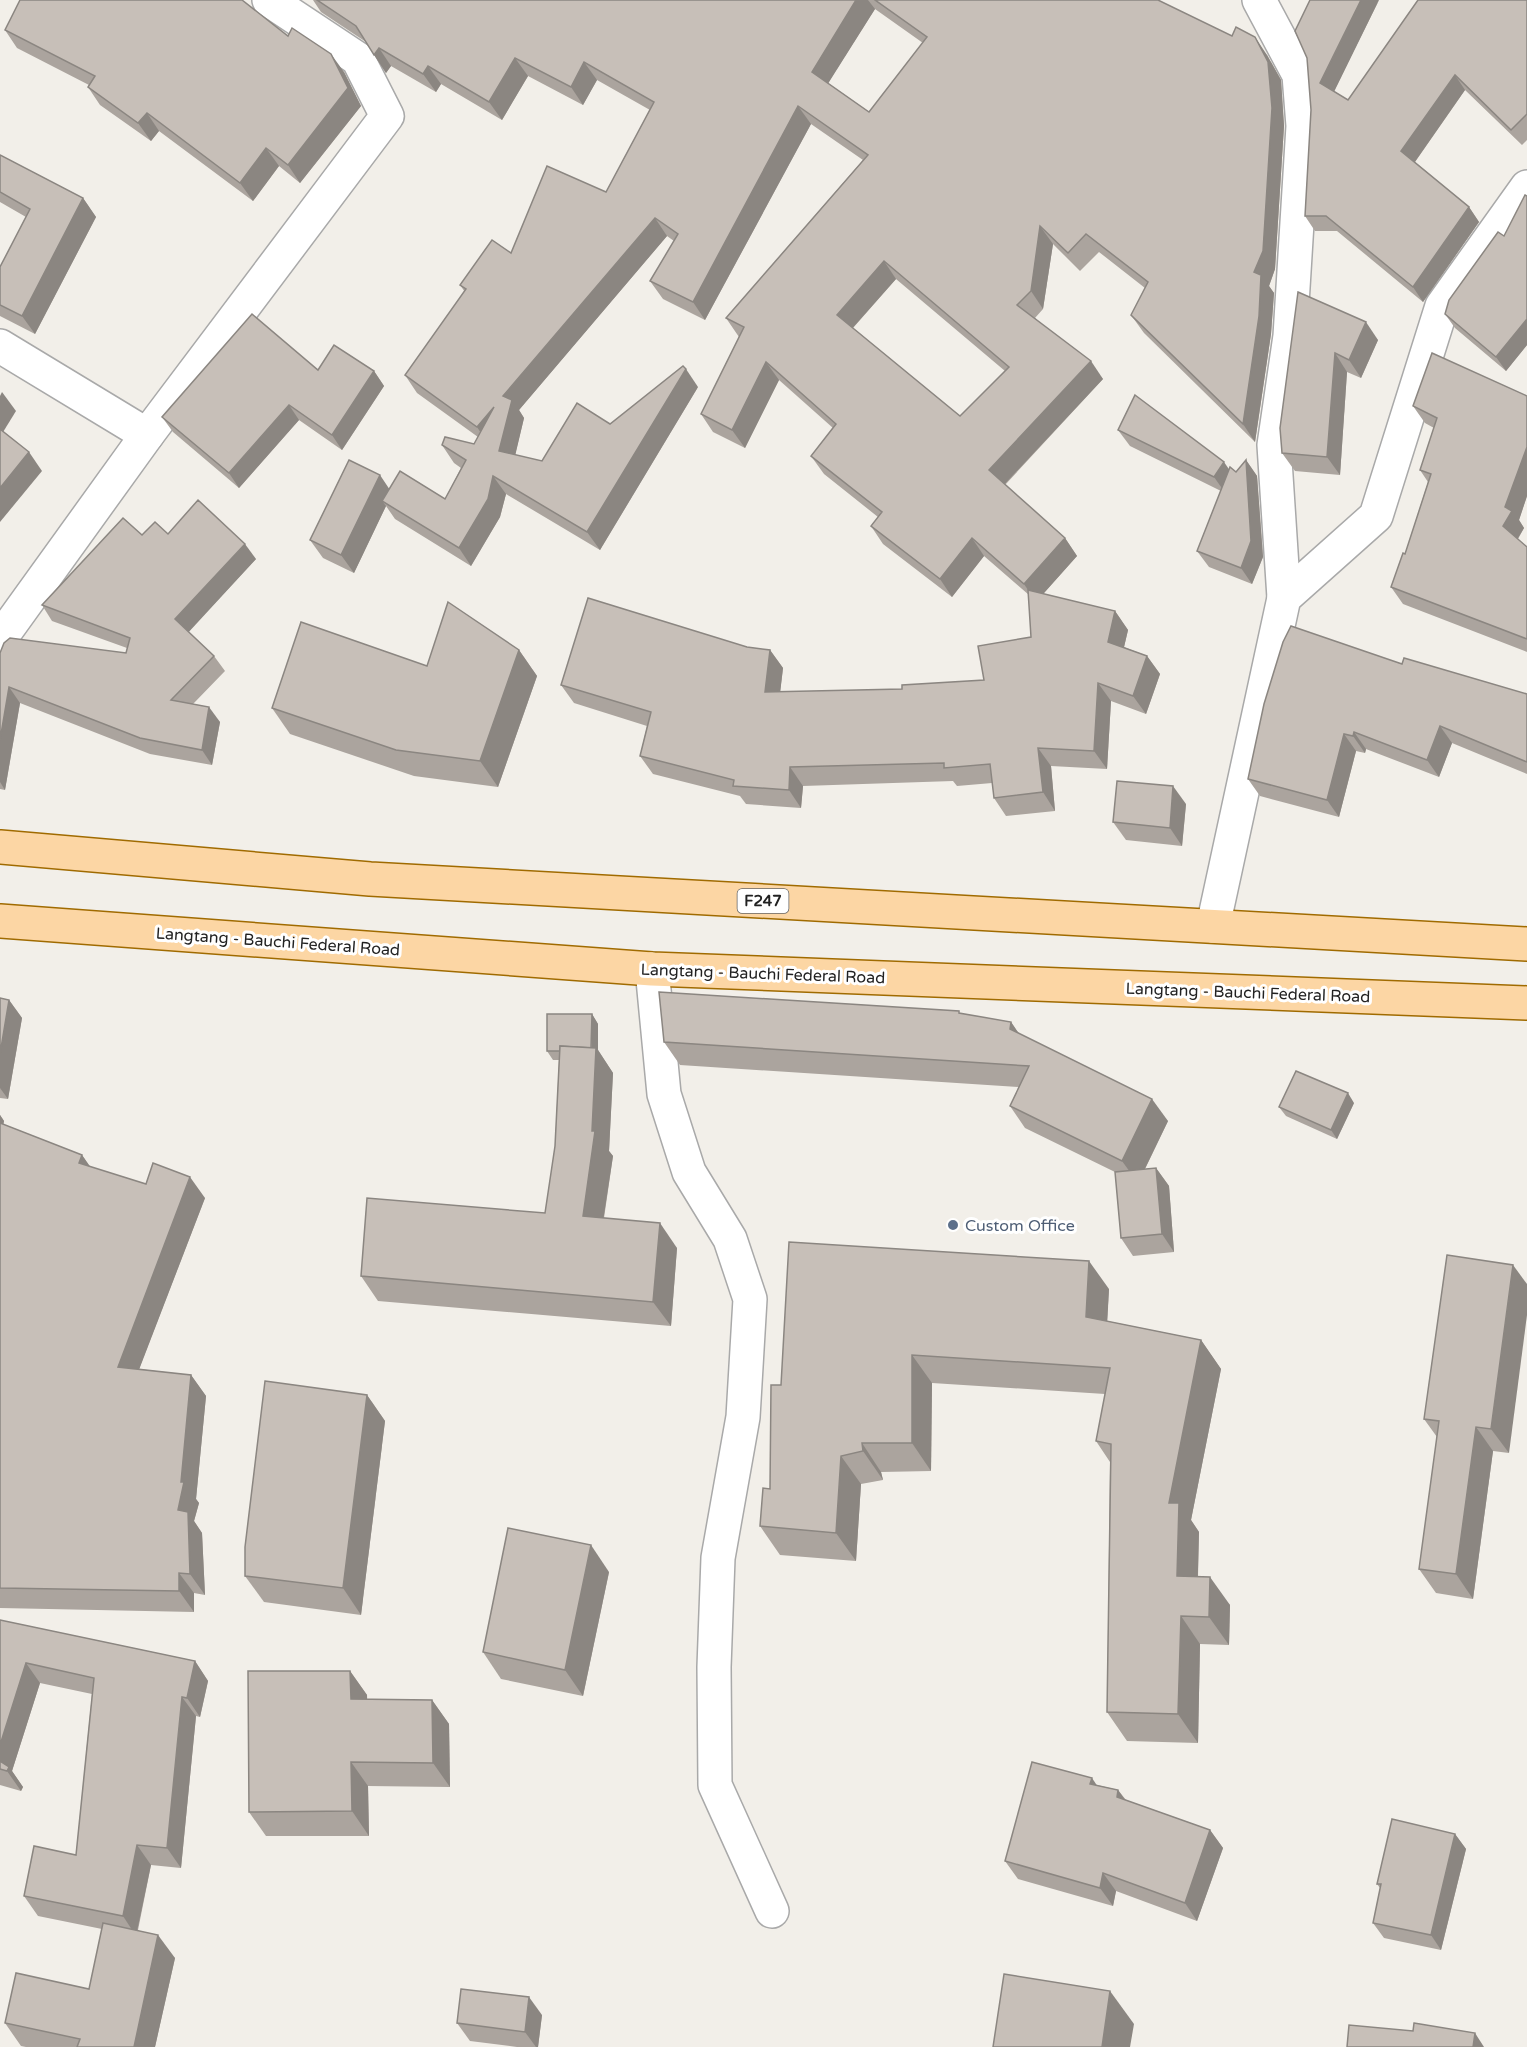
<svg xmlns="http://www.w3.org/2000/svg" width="1527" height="2047" viewBox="0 0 1527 2047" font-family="'Varela Round',sans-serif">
  <rect width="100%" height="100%" fill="#f2efe9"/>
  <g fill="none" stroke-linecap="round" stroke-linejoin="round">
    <defs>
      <g id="street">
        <path d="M1259,0L1299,75L1303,126L1290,336L1274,445L1284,598"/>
        <path d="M0,346L147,435"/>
        <path d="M0,639L147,435L387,116L358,59L269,0"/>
        <path d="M1213,926L1284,598L1376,516L1442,306L1527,187"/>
        <path d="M652,969L664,1094L689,1172L730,1239L750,1299L743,1417L718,1558L714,1667L715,1785L772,1911"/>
      </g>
      <g id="primary">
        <path d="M0,847L370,879L1527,944"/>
        <path d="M0,921L652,969L1527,1003"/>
      </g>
    </defs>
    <!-- street casing -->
    <use href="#street" stroke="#a9a9a9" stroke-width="36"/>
    <!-- primary casing -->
    <use href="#primary" stroke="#a06b00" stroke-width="36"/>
    <!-- street -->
    <use href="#street" stroke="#fff" stroke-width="33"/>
    <!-- primary -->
    <use href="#primary" stroke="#fcd6a4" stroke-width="33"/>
  </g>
  <!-- wall -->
  <g fill="#aba49e" fill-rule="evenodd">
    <path d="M313,0H1158L1267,55L1281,80L1284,126L1275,269L1269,286L1274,293L1271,334L1255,442L1144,333L1131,315L1145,288L1099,252L1080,271L1053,244L1043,309L1035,318L1103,379L1005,485L1065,538L1077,556L1043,594L1115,611L1128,630L1124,647L1147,656L1160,674L1146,714L1111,701L1107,769L1051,766L1055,811L1006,816L994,798L992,783L957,786L953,781L803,786L801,808L746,804L740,796L653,774L640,756L647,726L574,703L561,685L747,647L770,650L783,668L780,692L902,689L984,680L1031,637L1029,595L984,556L952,597L883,544L871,526L878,517L824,474L811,456L833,428L779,380L745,448L713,432L701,414L739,337L726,318L863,160L811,124L705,320L663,299L650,281L674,241L667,236L519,410L524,418L515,455L542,461L610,424L698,387L600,550L506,494L500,517L471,566L395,519L386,506L354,573L323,558L310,540L390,489L445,499L461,468L454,463L442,445L474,444L478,437L417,393L405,375L465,292L460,285L606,192L650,110L597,80L583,105L528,76L502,120L441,84L436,92L391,66L386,73L366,42L321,12ZM875,9L923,43L869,112L828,83ZM896,279L1005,371L960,416L853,328Z"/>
    <path d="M1379,0L1334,91L1348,100L1527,0V140L1522,145L1465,90L1415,162L1469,207L1479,222L1423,302L1337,231H1315L1305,216L1311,110Z"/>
    <path d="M5,30L288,36L344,72L361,106L300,183L279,166L253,201L159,131L151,141L100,105L88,87L89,85L17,48Z"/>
    <path d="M0,155L83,198L96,217L35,334L0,316V267L26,217L0,202Z"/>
    <path d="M1527,196V345L1506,371L1455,328L1445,314L1504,236Z"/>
    <path d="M1298,292L1378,340L1361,378L1347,372L1340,475L1295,471L1282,453Z"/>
    <path d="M318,370L374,371L384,386L342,450L299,420L239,488L173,432L162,417Z"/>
    <path d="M1527,396V496L1519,520L1524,528L1518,539L1527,547V652L1403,604L1391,587L1405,554L1428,482L1420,470L1434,428L1425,423L1413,406Z"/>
    <path d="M1118,430L1236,472L1246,460L1257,476L1263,557L1252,584L1209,567L1197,551L1221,491L1130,446Z"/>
    <path d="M142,535L256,559L188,632L214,656L225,671L193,704L220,722L212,765L150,754L20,703L5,790L0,789V653H126L127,648L52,621L42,605Z"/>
    <path d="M519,650L537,676L498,787L414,776L290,734L272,708L427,666Z"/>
    <path d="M1402,664L1527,694V774L1452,743L1439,777L1366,749L1365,753L1356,751L1339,817L1260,796L1248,779Z"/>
    <path d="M1186,804L1182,846L1126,840L1113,822Z"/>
    <path d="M0,998L9,1000L22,1018L8,1099L0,1098Z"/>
    <path d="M592,1014L598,1024V1050L613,1073L609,1151L613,1156L604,1218L677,1248L671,1326L378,1301L361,1276L545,1213L555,1146L559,1060H553L547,1051Z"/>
    <path d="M961,1014L1011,1022L1019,1034L1168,1121L1145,1169L1156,1168L1169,1186L1174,1252L1133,1256L1121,1238L1115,1172L1025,1128L1010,1106L1019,1087L680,1065L664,1042Z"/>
    <path d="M1354,1103L1337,1139L1286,1116L1279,1107Z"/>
    <path d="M0,1115L4,1121L3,1124L82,1155L90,1167L146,1184L205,1198L139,1369L191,1375L206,1396L196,1499L199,1503L194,1521L202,1533L205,1595L194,1593V1612L0,1608Z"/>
    <path d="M1447,1255L1509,1453L1493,1451L1473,1599L1436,1593L1419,1569L1437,1437L1424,1419Z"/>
    <path d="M1109,1289L1107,1321L1201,1340L1221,1369L1191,1520L1199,1532L1198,1577L1230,1605L1229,1645L1200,1644L1198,1743L1127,1741L1107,1712L1110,1462L1096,1441L1105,1394L932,1383L931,1471L881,1472L883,1480L861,1484L856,1561L780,1555L760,1526L770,1489L781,1385Z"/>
    <path d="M367,1395L385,1421L361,1615L264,1602L245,1576Z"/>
    <path d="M609,1572L583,1696L501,1679L483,1652Z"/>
    <path d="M0,1620L195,1661L208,1681L200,1717L196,1716L181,1868L151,1865L138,1930L175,1958L155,2047H26L21,2046L5,2023L89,1989L102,1929L38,1916L24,1896L76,1855L92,1694L40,1683L12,1771L23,1787L21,1791L0,1785Z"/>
    <path d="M350,1671L367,1695V1700H432L449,1724L450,1787L368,1786L369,1836H266L249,1812Z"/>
    <path d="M1097,1785L1118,1790L1126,1800L1210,1830L1223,1848L1197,1921L1116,1891L1113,1906L1018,1879L1005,1861Z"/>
    <path d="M1455,1834L1466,1849L1441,1950L1384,1938L1373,1923L1380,1888L1377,1884Z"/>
    <path d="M542,2015L538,2047H517L470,2041L457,2023Z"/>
  </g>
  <!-- shaded-wall -->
  <g fill="#8b8681">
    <path d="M856,0H868L875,9L824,90L812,72Z"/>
    <path d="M1361,0H1379L1331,98L1320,83Z"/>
    <path d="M1255,37L1267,55L1281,80L1284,126L1275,269L1269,286L1274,293L1271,334L1255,442L1243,424L1254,272Z"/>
    <path d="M379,48L391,66L386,73L374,55Z"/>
    <path d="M331,54L344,72L361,106L300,183L288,165Z"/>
    <path d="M515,58L528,76L502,120L489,102Z"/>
    <path d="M584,62L597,80L583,105L571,87Z"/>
    <path d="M428,66L441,84L436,92L423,74Z"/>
    <path d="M1455,75L1465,90L1412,166L1401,151Z"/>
    <path d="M798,106L811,124L705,320L693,302Z"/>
    <path d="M147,113L159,131L151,141L138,123Z"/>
    <path d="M266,148L279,166L253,201L240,183Z"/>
    <path d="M83,198L96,217L35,334L22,316Z"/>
    <path d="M1469,207L1479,222L1423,302L1413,287Z"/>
    <path d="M655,218L667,236L519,410L524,418L512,469L489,445L477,427Z"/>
    <path d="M1040,226L1053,244L1043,309L1031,291Z"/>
    <path d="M884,261L896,279L849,332L837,315Z"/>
    <path d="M1527,319V345L1506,371L1496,357Z"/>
    <path d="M1366,322L1378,340L1361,378L1349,360Z"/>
    <path d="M1335,353L1347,372L1340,475L1327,457Z"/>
    <path d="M1091,361L1103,379L1001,488L989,470Z"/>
    <path d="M766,362L779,380L745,448L732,430Z"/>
    <path d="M686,369L698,387L600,550L587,532Z"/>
    <path d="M374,371L384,386L342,450L332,435Z"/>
    <path d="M2,392L16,411L0,437V396Z"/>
    <path d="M289,405L299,420L239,488L229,473Z"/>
    <path d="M1527,447V496L1519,520L1524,528L1515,543L1503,526L1505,507Z"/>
    <path d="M29,452L42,471L0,522V488Z"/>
    <path d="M1246,460L1257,476L1263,557L1252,584L1241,568Z"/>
    <path d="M1224,462L1235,478L1226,494L1214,477Z"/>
    <path d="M380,475L392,493L382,501L386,506L354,573L341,555Z"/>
    <path d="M493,476L506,494L500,517L471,566L459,548Z"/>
    <path d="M972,538L984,556L952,597L940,579Z"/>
    <path d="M1065,538L1077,556L1036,602L1024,584Z"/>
    <path d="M245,544L256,559L186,635L175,619Z"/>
    <path d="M1115,611L1128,630L1121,660L1108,642Z"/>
    <path d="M519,650L537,676L498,787L480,761Z"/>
    <path d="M770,650L783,668L778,711L765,692Z"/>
    <path d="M1147,656L1160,674L1146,714L1133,696Z"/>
    <path d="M1098,683L1111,701L1107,769L1094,751Z"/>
    <path d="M9,687L20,703L5,790L0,782V740Z"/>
    <path d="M209,707L220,722L212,765L202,750Z"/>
    <path d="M1440,726L1452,743L1439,777L1427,760Z"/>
    <path d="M1354,732L1366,749L1365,753L1353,736Z"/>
    <path d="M1344,734L1356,751L1339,817L1327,800Z"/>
    <path d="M1038,748L1051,766L1055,811L1043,792Z"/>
    <path d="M790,767L803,786L801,808L789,790Z"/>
    <path d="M1173,786L1186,804L1182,846L1170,828Z"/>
    <path d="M9,1000L22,1018L8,1099L0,1088V1054Z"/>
    <path d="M592,1014L598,1024V1050L613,1073L609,1151L613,1156L600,1241L583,1216L592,1131Z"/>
    <path d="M1011,1022L1026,1044L1010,1029Z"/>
    <path d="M1348,1093L1354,1103L1337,1139L1331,1130Z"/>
    <path d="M1152,1099L1168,1121L1138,1183L1122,1161Z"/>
    <path d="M0,1115L4,1121L1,1138L0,1136Z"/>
    <path d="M82,1155L96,1175L79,1163Z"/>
    <path d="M1156,1168L1169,1186L1174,1252L1162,1234Z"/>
    <path d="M190,1177L205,1198L132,1388L118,1367Z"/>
    <path d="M660,1223L677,1248L671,1326L653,1302Z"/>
    <path d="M1089,1261L1109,1289L1106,1345L1086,1317Z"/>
    <path d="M1513,1265L1527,1284V1315L1509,1453L1491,1429Z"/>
    <path d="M1201,1340L1221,1369L1191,1520L1199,1532L1197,1605L1177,1576L1169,1503Z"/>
    <path d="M912,1355L932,1383L931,1471L912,1443Z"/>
    <path d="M191,1375L206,1396L196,1499L199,1503L194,1521L202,1533L205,1595L190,1574L178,1510Z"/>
    <path d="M367,1395L385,1421L361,1615L343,1588Z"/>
    <path d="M1476,1427L1493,1451L1473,1599L1456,1574Z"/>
    <path d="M862,1443L881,1472L883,1480L863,1451Z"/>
    <path d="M841,1456L861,1484L856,1561L836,1533Z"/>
    <path d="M591,1545L609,1572L583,1696L565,1670Z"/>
    <path d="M179,1573L194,1593V1612L179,1591Z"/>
    <path d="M1210,1577L1230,1605L1229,1645L1209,1617Z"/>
    <path d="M1181,1616L1200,1644L1198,1743L1178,1714Z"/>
    <path d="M195,1661L208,1681L200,1717L187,1698Z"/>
    <path d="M26,1663L40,1683L12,1771L23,1787L21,1791L7,1771L0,1763V1745Z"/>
    <path d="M350,1671L367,1695L368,1724L351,1699Z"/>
    <path d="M182,1697L196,1716L181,1868L167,1848Z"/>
    <path d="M432,1700L449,1724L450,1787L433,1763Z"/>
    <path d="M351,1762L368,1786L369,1836L352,1811Z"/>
    <path d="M1092,1778L1104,1796L1090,1784Z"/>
    <path d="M1118,1790L1131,1808L1117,1797Z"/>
    <path d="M1210,1830L1223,1848L1197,1921L1185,1903Z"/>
    <path d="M1455,1834L1466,1849L1441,1950L1431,1935Z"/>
    <path d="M137,1845L151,1865L136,1936L123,1916Z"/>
    <path d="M1103,1873L1116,1891L1113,1906L1100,1888Z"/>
    <path d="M158,1935L175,1958L155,2047H134Z"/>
    <path d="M1110,1991L1134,2024L1130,2047H1102Z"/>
    <path d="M529,1997L542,2015L538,2047H536L525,2032Z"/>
    <path d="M1475,2033L1484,2047H1473Z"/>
  </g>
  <!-- building -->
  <g fill="#c7bfb8" stroke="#8b8681" stroke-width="1.5" fill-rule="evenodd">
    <path d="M20,0H242L288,36L292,28L331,54L348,88L288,165L266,148L240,183L147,113L138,123L88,87L95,76L5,30Z"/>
    <path d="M317,0H856L812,72L869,112L927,37L875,0H1158L1232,36L1236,27L1255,37L1268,62L1272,108L1263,251L1254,272L1261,275L1259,316L1243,424L1131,315L1148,282L1086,234L1068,253L1040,226L1031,291L1017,305L1091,361L989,470L1065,538L1024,584L972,538L940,579L871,526L882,512L811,456L836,424L766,362L732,430L701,414L744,327L726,318L868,155L798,106L693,302L650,281L678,234L655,218L503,396L512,400L499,451L542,461L577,403L610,424L683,366L686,369L587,532L493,476L488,499L459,548L382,501L400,471L445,499L466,460L442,445L445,437L474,444L494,407L477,427L405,375L466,289L460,285L492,240L511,253L547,166L606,192L654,102L584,62L571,87L515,58L489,102L428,66L423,74L379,48L374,55L356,26ZM884,261L1009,367L960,416L837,315Z"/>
    <path d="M1310,0H1361L1320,83L1348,100L1418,0H1527V114L1511,130L1455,75L1401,151L1469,207L1413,287L1326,216H1305L1311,110L1307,58L1295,31Z"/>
    <path d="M0,155L83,198L22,316L0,305V267L30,209L0,192Z"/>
    <path d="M1525,195L1527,196V319L1496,357L1445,314L1449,300L1498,232L1504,236Z"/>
    <path d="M1298,292L1366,322L1349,360L1335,353L1327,457L1282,453L1280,428Z"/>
    <path d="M252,314L318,370L334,345L374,371L332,435L289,405L229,473L162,417Z"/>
    <path d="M1432,353L1527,396V447L1505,507L1512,511L1503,526L1527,547V639L1391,587L1403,553L1405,554L1431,474L1420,470L1437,418L1413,406Z"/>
    <path d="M1135,395L1224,462L1214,477L1118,430Z"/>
    <path d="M0,429L29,452L0,488Z"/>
    <path d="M349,460L380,475L341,555L310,540Z"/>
    <path d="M1246,460L1251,541L1241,568L1197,551L1230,467L1236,472Z"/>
    <path d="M198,500L245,544L175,619L214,656L171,700L209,707L202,750L140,738L9,687L0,740V653L4,643L10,638L126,653L130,638L42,605L123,518L142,535L155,522L168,534Z"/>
    <path d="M1028,590L1115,611L1108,642L1147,656L1133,696L1098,683L1094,751L1038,748L1043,792L994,798L990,764L944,768V763L790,767L789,790L733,786L734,780L640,756L651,712L561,685L588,598L747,647L770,650L765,692L902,689V685L984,680L978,646L1031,637Z"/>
    <path d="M448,602L519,650L480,761L396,750L272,708L301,622L427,666Z"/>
    <path d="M1291,626L1402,664L1404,658L1527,694V762L1440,726L1427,760L1354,732L1353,736L1344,734L1327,800L1248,779L1264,704L1283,642Z"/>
    <path d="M1117,781L1173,786L1170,828L1113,822Z"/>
    <path d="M659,992L959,1011V1013L1011,1022L1010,1029L1152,1099L1122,1161L1010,1106L1029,1066L664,1042Z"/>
    <path d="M0,998L9,1000L0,1054Z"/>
    <path d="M547,1014H592L591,1048L560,1046V1051H547Z"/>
    <path d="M560,1046L596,1048L592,1131H595L583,1216L660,1223L653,1302L361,1276L367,1198L545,1213L555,1146Z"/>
    <path d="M1296,1071L1348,1093L1331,1130L1279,1107Z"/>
    <path d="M0,1123L82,1155L79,1163L146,1184L153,1163L190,1177L118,1367L191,1375L181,1482H184L178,1510L188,1512L190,1574L179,1573V1591L0,1588Z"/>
    <path d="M1156,1168L1162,1234L1121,1238L1115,1172Z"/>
    <path d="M789,1242L1089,1261L1086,1317L1201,1340L1169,1503H1179L1177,1576L1210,1577L1209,1617L1181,1616L1178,1714L1107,1712L1111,1444L1096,1441L1110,1368L912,1355V1443H862L863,1451L841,1456L836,1533L760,1526L763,1488L770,1489L771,1385H781Z"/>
    <path d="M1447,1255L1513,1265L1491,1429L1476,1427L1456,1574L1419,1569L1439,1421L1424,1419Z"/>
    <path d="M265,1381L367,1395L343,1588L245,1576V1547Z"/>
    <path d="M508,1528L591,1545L565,1670L483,1652Z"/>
    <path d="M0,1620L195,1661L187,1698L182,1697L167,1848L137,1845L123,1916L24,1896L34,1846L76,1855L94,1678L26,1663L0,1745Z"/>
    <path d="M248,1671H350L351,1699L432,1700L433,1763L351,1762L352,1811L249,1812Z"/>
    <path d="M0,1761L9,1767L7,1771L0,1769Z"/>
    <path d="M1032,1762L1092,1778L1090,1784L1118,1790L1117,1797L1210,1830L1185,1903L1103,1873L1100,1888L1005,1861Z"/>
    <path d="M1392,1819L1455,1834L1431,1935L1373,1923L1381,1884H1377Z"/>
    <path d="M103,1923L158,1935L134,2047H77L80,2039L5,2023L16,1973L89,1989Z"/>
    <path d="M1004,1974L1110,1991L1102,2047H993Z"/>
    <path d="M461,1989L529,1997L525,2032L457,2023Z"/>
    <path d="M1414,2023L1475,2033L1473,2047H1347L1349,2025L1413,2031Z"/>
  </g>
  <!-- markers -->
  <circle fill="#5c6f8a" stroke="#fff" stroke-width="2" cx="953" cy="1225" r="6"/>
  <g text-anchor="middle" stroke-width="6" stroke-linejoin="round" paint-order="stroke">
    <!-- shield labels -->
    <rect fill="#fff" stroke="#646464" stroke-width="1.5" x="737.5" y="889" width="51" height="24" rx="4.5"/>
    <g font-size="15" font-weight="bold" fill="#222">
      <text x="763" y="906">F247</text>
    </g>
    <!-- street labels -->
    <g font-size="16" fill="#222" stroke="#fff">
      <text transform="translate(278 941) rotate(4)" y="6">Langtang - Bauchi Federal Road</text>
      <text transform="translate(763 973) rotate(2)" y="6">Langtang - Bauchi Federal Road</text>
      <text transform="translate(1248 992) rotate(2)" y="6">Langtang - Bauchi Federal Road</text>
    </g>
    <!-- service labels -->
    <g font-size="16" fill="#4e5e75" stroke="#fff" text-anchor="start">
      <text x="965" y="1231">Custom Office</text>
    </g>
  </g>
</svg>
